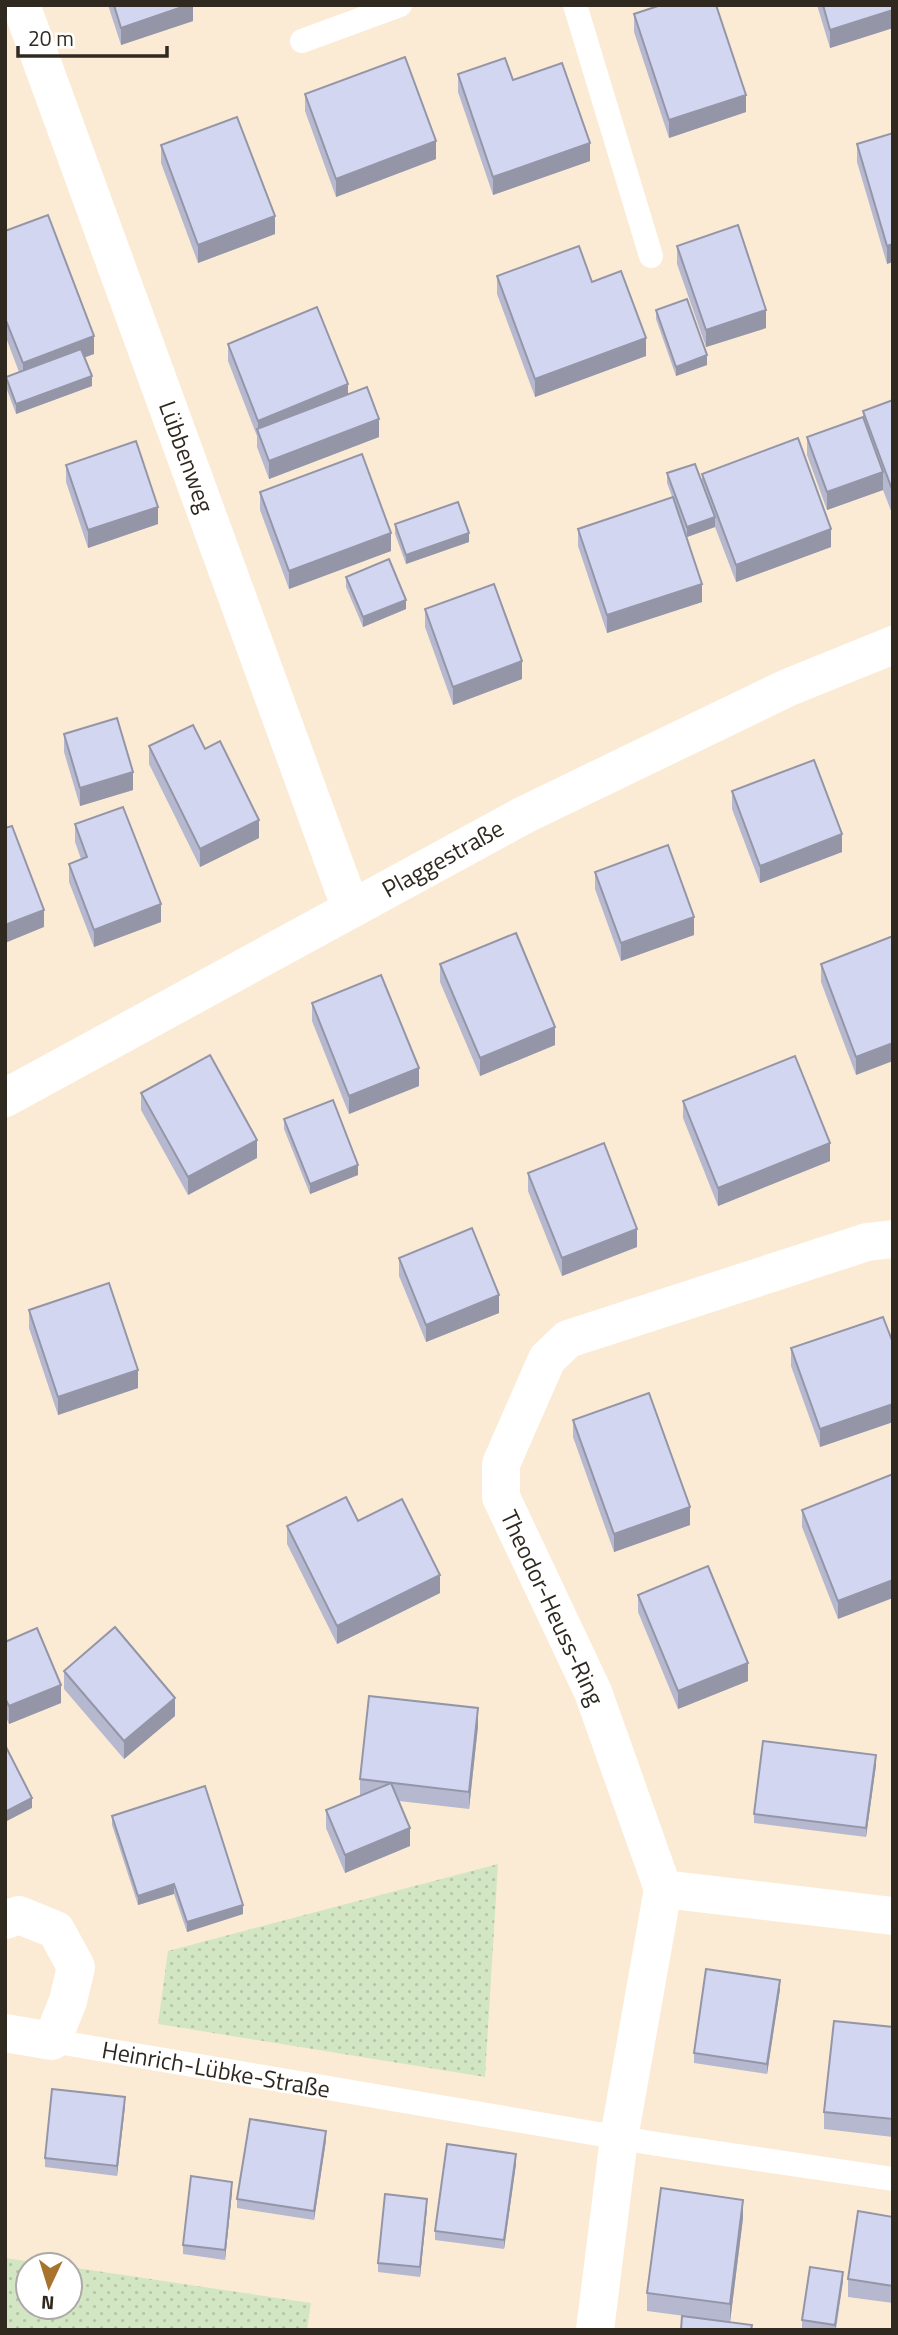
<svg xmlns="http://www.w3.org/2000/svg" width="898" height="2335" viewBox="0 0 898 2335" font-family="'Titillium Web',sans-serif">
  <defs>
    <pattern id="park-dots" width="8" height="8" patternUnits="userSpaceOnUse" patternTransform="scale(1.75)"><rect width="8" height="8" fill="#d3e6c3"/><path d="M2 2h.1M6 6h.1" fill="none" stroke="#b5c5a7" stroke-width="1.8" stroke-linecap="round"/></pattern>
  </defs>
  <rect width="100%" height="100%" fill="#fcebd4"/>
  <!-- park -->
  <g fill="url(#park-dots)">
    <path d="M498,1864L485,2077L158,2024L168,1951Z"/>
    <path d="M5,2258L55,2265H28V2307H70V2267L311,2303L307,2330H5Z"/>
  </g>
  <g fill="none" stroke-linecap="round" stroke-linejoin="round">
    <!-- lane -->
    <g stroke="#fff" stroke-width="24">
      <path d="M575,5L651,256"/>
      <path d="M302,41L400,5"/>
      <path d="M52,2041L657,2144L893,2179"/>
    </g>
    <!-- street -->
    <g stroke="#fff" stroke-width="38">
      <path d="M21,5L351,909"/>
      <path d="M663,1889L593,1692L501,1497V1464L547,1359L568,1339L867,1242L893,1239"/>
      <path d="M5,1920L19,1915L56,1930L76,1967L68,2001L52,2041L5,2033"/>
      <path d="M595,2330L619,2138L663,1889L893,1916"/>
    </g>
    <!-- secondary -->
    <path stroke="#fff" stroke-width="38" d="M5,1098L524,815L787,688L893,645"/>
  </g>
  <!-- wall -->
  <g fill="#b5b8ce">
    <path d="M108,5H193V21L121,45Z"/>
    <path d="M817,5H893V28L830,48Z"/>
    <path d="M634,14L746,112L669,138L634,32Z"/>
    <path d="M458,74L513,80L590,161L493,195L458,92Z"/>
    <path d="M305,94L436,159L336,197L305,111Z"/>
    <path d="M893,133L887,264L857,162V144Z"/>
    <path d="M161,145L275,234L198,263L161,163Z"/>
    <path d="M5,231L94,354L84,357L92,386L16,414L6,387V377L19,372L5,335Z"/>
    <path d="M677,246L766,328L706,347L677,264Z"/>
    <path d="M497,276L592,282L646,356L535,397L497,294Z"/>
    <path d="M656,310L707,365L676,376L656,319Z"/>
    <path d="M228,344L348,394L379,437L269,479L257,447V436L228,361Z"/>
    <path d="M893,400V516L883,490L827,510L807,455V437L863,417V411Z"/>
    <path d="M66,465L158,524L88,548L66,482Z"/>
    <path d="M667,473L702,482V474L831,547L736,582L715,527L687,537L667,483Z"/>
    <path d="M260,492L391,551L289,589L260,510Z"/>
    <path d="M395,524L469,542L406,564L395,534Z"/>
    <path d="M578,529L702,602L607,633L578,546Z"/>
    <path d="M346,577L406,609L363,627L346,587Z"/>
    <path d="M425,609L522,679L453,705L425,627Z"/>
    <path d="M64,734L133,790L80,806L64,752Z"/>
    <path d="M149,746L205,749L259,838L200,867L149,764Z"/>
    <path d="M732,791L842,852L760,883L732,809Z"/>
    <path d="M75,824L161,922L94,947L69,882V864L81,859L75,842Z"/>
    <path d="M595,872L694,935L621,961L595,889Z"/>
    <path d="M893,936L856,1075L821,982V964Z"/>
    <path d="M440,964L555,1045L480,1076L440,982Z"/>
    <path d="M312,1003L419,1086L349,1114L312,1021Z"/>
    <path d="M141,1093L257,1158L188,1195L141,1110Z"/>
    <path d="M683,1101L830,1161L718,1206L683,1118Z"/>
    <path d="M284,1119L358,1175L310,1194L284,1129Z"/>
    <path d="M528,1173L637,1247L562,1276L528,1191Z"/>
    <path d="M399,1258L499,1313L426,1342L399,1276Z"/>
    <path d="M29,1310L138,1388L58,1415L29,1328Z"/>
    <path d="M893,1343V1422L820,1447L791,1366V1348Z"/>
    <path d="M573,1420L690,1525L614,1552L573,1437Z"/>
    <path d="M893,1474L838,1619L802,1527V1510Z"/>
    <path d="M358,1521L440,1593L337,1644L287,1544V1526Z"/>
    <path d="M638,1595L748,1681L678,1709L638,1612Z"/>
    <path d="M5,1642L61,1703L9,1724L5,1715Z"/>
    <path d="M64,1671L175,1716L124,1759L64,1689Z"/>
    <path d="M478,1726L469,1809L399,1801L410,1846L345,1873L326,1828V1810L360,1796V1779Z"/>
    <path d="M876,1765L866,1837L754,1823V1814Z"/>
    <path d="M112,1816L243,1914L187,1932L174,1894L138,1905L112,1825Z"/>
    <path d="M780,1989L767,2074L694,2063V2053Z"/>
    <path d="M893,2027V2137L824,2129V2112Z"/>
    <path d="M125,2106L117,2176L45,2167V2158Z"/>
    <path d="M326,2140L314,2220L237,2208V2199Z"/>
    <path d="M516,2164L504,2249L435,2240V2231Z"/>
    <path d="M232,2191L225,2260L183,2254V2245Z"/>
    <path d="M427,2208L420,2277L378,2272V2263Z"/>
    <path d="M893,2217V2303L848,2297V2279Z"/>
    <path d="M743,2218L730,2322L647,2311V2293Z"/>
    <path d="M843,2281L836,2330H802V2320Z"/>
  </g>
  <!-- shaded-wall -->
  <g fill="#9496a8">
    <path d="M188,5H193V21L121,45V28Z"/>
    <path d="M893,10V28L830,48V30Z"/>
    <path d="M746,95V112L669,138V120Z"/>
    <path d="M436,141V159L336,197V179Z"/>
    <path d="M590,143V161L493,195V177Z"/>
    <path d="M275,216V234L198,263V245Z"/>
    <path d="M893,244V262L887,264V246Z"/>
    <path d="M766,310V328L706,347V330Z"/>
    <path d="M94,336V354L23,381V363Z"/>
    <path d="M646,338V356L535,397V379Z"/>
    <path d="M707,355V365L676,376V367Z"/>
    <path d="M92,376V386L16,414V404Z"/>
    <path d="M348,384V402L258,432V421Z"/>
    <path d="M379,419V437L269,479V461Z"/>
    <path d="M883,472V490L827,510V492Z"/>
    <path d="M158,507V524L88,548V530Z"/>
    <path d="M715,517V527L687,537V527Z"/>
    <path d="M831,529V547L736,582V565Z"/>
    <path d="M391,533V551L289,589V571Z"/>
    <path d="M469,533V542L406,564V555Z"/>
    <path d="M702,584V602L607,633V615Z"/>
    <path d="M406,600V609L363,627V617Z"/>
    <path d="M522,661V679L453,705V687Z"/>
    <path d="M133,772V790L80,806V788Z"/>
    <path d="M259,820V838L200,867V849Z"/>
    <path d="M842,834V852L760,883V866Z"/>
    <path d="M161,904V922L94,947V930Z"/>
    <path d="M44,910V927L5,943V925Z"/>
    <path d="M694,917V935L621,961V943Z"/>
    <path d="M555,1027V1045L480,1076V1058Z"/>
    <path d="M893,1043V1061L856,1075V1057Z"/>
    <path d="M419,1068V1086L349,1114V1096Z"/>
    <path d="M257,1140V1158L188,1195V1177Z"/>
    <path d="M830,1143V1161L718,1206V1188Z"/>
    <path d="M358,1165V1175L310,1194V1184Z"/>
    <path d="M637,1229V1247L562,1276V1258Z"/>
    <path d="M499,1295V1313L426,1342V1325Z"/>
    <path d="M138,1370V1388L58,1415V1397Z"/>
    <path d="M893,1404V1422L820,1447V1429Z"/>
    <path d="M690,1507V1525L614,1552V1534Z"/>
    <path d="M440,1575V1593L337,1644V1626Z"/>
    <path d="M893,1580V1598L838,1619V1601Z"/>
    <path d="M748,1663V1681L678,1709V1691Z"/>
    <path d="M61,1685V1703L9,1724V1706Z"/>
    <path d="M175,1698V1716L124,1759V1741Z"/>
    <path d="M478,1708V1726L469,1809V1792Z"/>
    <path d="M876,1755V1765L866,1837V1828Z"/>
    <path d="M32,1798V1808L5,1822V1812Z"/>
    <path d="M410,1828V1846L345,1873V1855Z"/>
    <path d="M174,1884V1894L138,1905V1896Z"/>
    <path d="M243,1905V1914L187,1932V1922Z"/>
    <path d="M780,1980V1989L767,2074V2064Z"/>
    <path d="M125,2097V2106L117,2176V2166Z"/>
    <path d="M326,2131V2140L314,2220V2211Z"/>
    <path d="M516,2154V2164L504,2249V2240Z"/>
    <path d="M232,2182V2191L225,2260V2250Z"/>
    <path d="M427,2199V2208L420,2277V2267Z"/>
    <path d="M743,2200V2218L730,2322V2304Z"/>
    <path d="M843,2272V2281L835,2330V2325Z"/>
  </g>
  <!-- building -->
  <g fill="#d3d6f0" stroke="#9496a8" stroke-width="2">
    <path d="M114,5H188L121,28Z"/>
    <path d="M661,5H716L746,95L669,120L634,14Z"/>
    <path d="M823,5H893V10L830,30Z"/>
    <path d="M405,57L436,141L336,179L305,94Z"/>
    <path d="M505,58L513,80L562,63L590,143L493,177L458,74Z"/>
    <path d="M237,117L275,216L198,245L161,145Z"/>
    <path d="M893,133V244L887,246L857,144Z"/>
    <path d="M48,215L94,336L23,363L5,318V231Z"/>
    <path d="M738,225L766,310L706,330L677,246Z"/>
    <path d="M579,246L592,282L621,271L646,338L535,379L497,276Z"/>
    <path d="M687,299L707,355L676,367L656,310Z"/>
    <path d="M317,307L348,384L258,421L228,344Z"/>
    <path d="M81,349L92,376L16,404L6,377Z"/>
    <path d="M367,387L379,419L269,461L257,429Z"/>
    <path d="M893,400V492L863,411Z"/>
    <path d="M863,417L883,472L827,492L807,437Z"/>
    <path d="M798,438L831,529L736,565L702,474Z"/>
    <path d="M136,441L158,507L88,530L66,465Z"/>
    <path d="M362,454L391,533L289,571L260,492Z"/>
    <path d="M695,464L715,517L687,527L667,473Z"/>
    <path d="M673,497L702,584L607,615L578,529Z"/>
    <path d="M458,502L469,533L406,555L395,524Z"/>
    <path d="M389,559L406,600L363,617L346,577Z"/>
    <path d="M494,584L522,661L453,687L425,609Z"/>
    <path d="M117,718L133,772L80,788L64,734Z"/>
    <path d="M193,725L205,749L220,741L259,820L200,849L149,746Z"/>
    <path d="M814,760L842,834L760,866L732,791Z"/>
    <path d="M123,807L161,904L94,930L69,864L87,857L75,824Z"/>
    <path d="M12,826L44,910L5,925V828Z"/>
    <path d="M668,845L694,917L621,943L595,872Z"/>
    <path d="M516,933L555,1027L480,1058L440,964Z"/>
    <path d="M893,936V1043L856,1057L821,964Z"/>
    <path d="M381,975L419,1068L349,1096L312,1003Z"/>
    <path d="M210,1055L257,1140L188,1177L141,1093Z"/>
    <path d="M795,1056L830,1143L718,1188L683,1101Z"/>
    <path d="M333,1100L358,1165L310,1184L284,1119Z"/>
    <path d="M604,1143L637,1229L562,1258L528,1173Z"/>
    <path d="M472,1228L499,1295L426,1325L399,1258Z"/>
    <path d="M109,1283L138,1370L58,1397L29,1310Z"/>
    <path d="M883,1317L893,1343V1404L820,1429L791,1348Z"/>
    <path d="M649,1393L690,1507L614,1534L573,1420Z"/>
    <path d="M893,1474V1580L838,1601L802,1510Z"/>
    <path d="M346,1497L358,1521L402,1499L440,1575L337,1626L287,1526Z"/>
    <path d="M708,1566L748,1663L678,1691L638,1595Z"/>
    <path d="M115,1627L175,1698L124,1741L64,1671Z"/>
    <path d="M37,1628L61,1685L9,1706L5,1698V1642Z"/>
    <path d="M369,1696L478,1708L469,1792L360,1779Z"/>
    <path d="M763,1741L876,1755L866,1828L754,1814Z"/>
    <path d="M5,1745L32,1798L5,1812Z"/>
    <path d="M391,1783L410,1828L345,1855L326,1810Z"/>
    <path d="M205,1786L243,1905L187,1922L174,1884L138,1896L112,1816Z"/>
    <path d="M706,1969L780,1980L767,2064L694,2053Z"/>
    <path d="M834,2021L893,2027V2119L824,2112Z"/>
    <path d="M52,2089L125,2097L117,2166L45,2158Z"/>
    <path d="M250,2119L326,2131L314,2211L237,2199Z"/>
    <path d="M447,2144L516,2154L504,2240L435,2231Z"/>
    <path d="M191,2176L232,2182L225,2250L183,2245Z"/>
    <path d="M661,2188L743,2200L730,2304L647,2293Z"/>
    <path d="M385,2194L427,2199L420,2267L378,2263Z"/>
    <path d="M858,2211L893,2217V2286L848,2279Z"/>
    <path d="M810,2267L843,2272L835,2325L802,2320Z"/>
    <path d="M682,2316L752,2325L751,2330H681Z"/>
  </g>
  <g text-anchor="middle" stroke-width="5" stroke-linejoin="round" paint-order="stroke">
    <!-- street labels -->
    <g font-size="24" fill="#2f2920" stroke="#fff">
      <text transform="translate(186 457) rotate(70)" y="8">Lübbenweg</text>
      <text transform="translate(443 859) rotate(-29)" y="8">Plaggestraße</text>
      <text transform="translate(552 1608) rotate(65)" y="8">Theodor-Heuss-Ring</text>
      <text transform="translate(216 2070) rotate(10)" y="8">Heinrich-Lübke-Straße</text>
    </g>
  </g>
  <!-- border -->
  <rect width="898" height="2335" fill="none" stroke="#2f2920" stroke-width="14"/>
  <!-- north arrow -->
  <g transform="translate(49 2286) rotate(184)"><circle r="33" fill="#ffffff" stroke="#aca9a6" stroke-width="2"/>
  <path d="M0-5L12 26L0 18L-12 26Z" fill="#a8732d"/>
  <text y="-10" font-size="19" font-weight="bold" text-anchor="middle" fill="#2f2920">N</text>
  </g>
  <!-- scale -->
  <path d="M18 46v10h149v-10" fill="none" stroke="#2f2920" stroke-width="3.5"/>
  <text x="28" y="46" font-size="21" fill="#2f2920" stroke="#ffffff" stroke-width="5" paint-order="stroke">20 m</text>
</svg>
